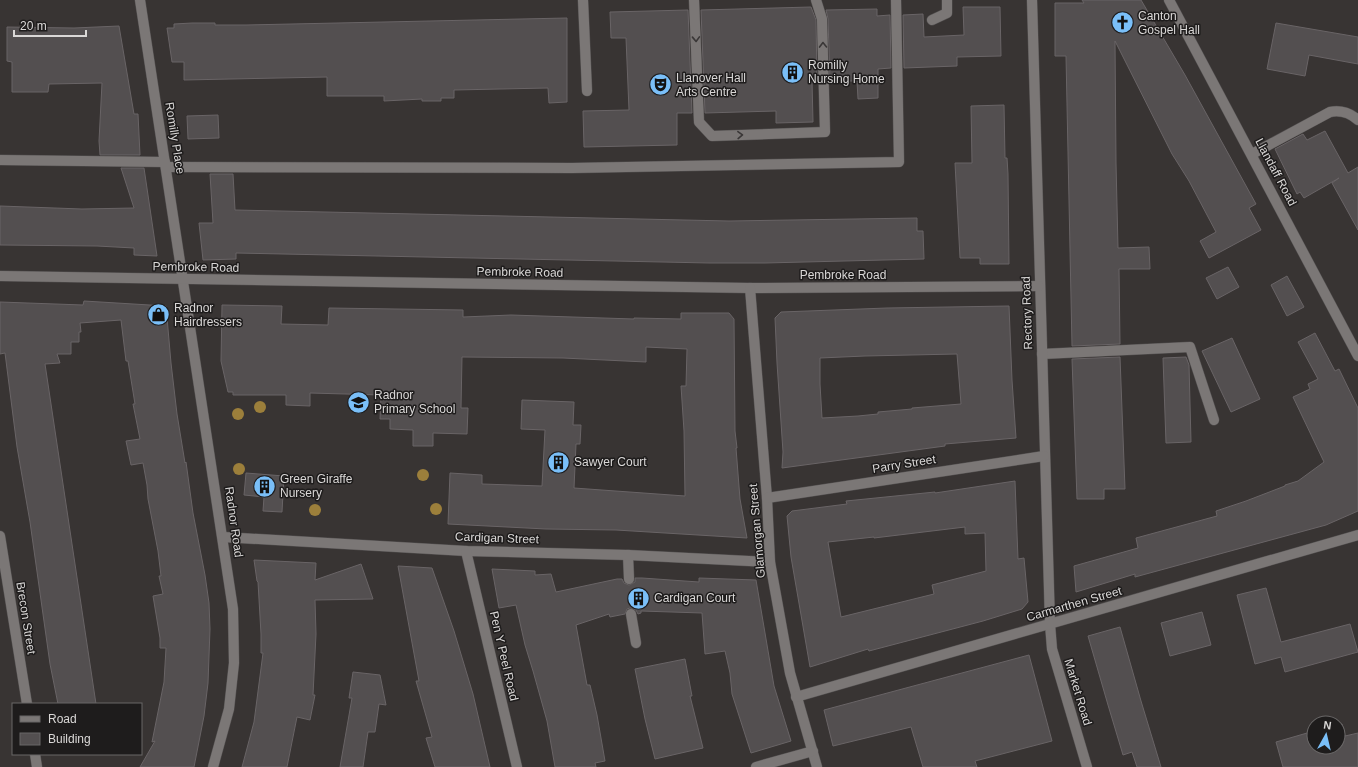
<svg xmlns="http://www.w3.org/2000/svg" width="1358" height="767" viewBox="0 0 1358 767" font-family="Arial,sans-serif">
  <rect width="100%" height="100%" fill="#383433"/>
  <!-- building -->
  <g fill="#534f50" stroke="#696466" fill-rule="evenodd">
    <path d="M1082,0H1141L1185,75L1256,204L1249,208L1261,230L1209,258L1200,241L1216,232L1189,181L1172,154L1115,41L1116,163L1118,248L1149,247L1150,269H1119L1120,344L1072,346L1066,56H1055V3H1084Z"/>
    <path d="M811,7L816,20L817,81H812L813,122L776,123V111L705,113L701,10Z"/>
    <path d="M963,7H1000L1001,56L957,57V66L904,68L903,15L923,14L924,37L964,35Z"/>
    <path d="M877,9V16L890,15L891,68L878,69V98L858,99L857,81H830L828,19L826,10Z"/>
    <path d="M688,10L692,113H677V145L584,147L583,111L629,110L626,38H611L610,12Z"/>
    <path d="M567,18V102L549,103L548,88L454,90V98H441V101H422V99L384,101V96H327V77L184,80V62H172L167,28H174V24L192,23H215V25H246Z"/>
    <path d="M1276,23L1358,37V64L1309,55L1305,76L1267,69Z"/>
    <path d="M119,26L134,114H138L140,155H100L99,141L102,83L49,84L48,92H12V62L7,61V27L74,28Z"/>
    <path d="M1004,105L1005,158H1007L1008,174L1009,264H980V258H960L955,163H972L971,106Z"/>
    <path d="M218,115L219,138L188,139L187,116Z"/>
    <path d="M1325,131L1348,173L1358,167V230L1332,183L1339,178L1304,198L1300,192L1297,194L1275,149L1303,134L1307,140Z"/>
    <path d="M121,168H144L157,256L134,255V248L97,246L0,245V206L82,209L134,208Z"/>
    <path d="M210,174H233L235,210L729,221L917,218V231H923L924,259L765,263H709L236,253V259L203,260L199,223H213Z"/>
    <path d="M1228,267L1239,287L1217,299L1206,278Z"/>
    <path d="M1287,276L1304,307L1287,316L1271,285Z"/>
    <path d="M84,301L166,306L171,363L177,414L185,463L186,462L193,513L205,575L209,603L210,629L208,683L204,716L194,767H140L155,741L152,742L164,682L166,648H160V638L153,596L163,594L159,576H161L158,551L148,499L147,485L143,463L131,465L126,441L140,439L133,404H135L128,361H126L121,320L80,323L81,332H79V342H71V354H57L60,363L45,364L96,704H58L50,664L30,522L17,447L5,353L0,354V302L83,305Z"/>
    <path d="M222,305L282,306L281,324L328,325L329,308L463,310V317L511,315L634,319V318L681,319V313H729L734,319L735,431L737,448H736L740,499L747,538L616,530L546,529L448,524L450,473L482,475V484L542,486L545,430L521,429L522,400L574,402L573,425H581L580,444H576L574,488L685,496L684,431L681,386H686L687,349L646,347V362L563,358L462,357L461,408H468L467,434L433,433V446H413V430L390,429V419H380L381,395L310,393V406L286,405V395H233V392H228L221,361Z"/>
    <path d="M1009,306L1012,380L1016,438L945,444V446L782,468L783,452L777,363L775,318L781,312L887,308ZM957,354L961,404L912,408V409L878,412V414L858,416L822,418L820,384V358L865,356Z"/>
    <path d="M1315,333L1335,371L1339,369L1358,408V511L1326,525L1135,577V574L1076,592L1074,566L1138,548L1136,538L1217,516L1216,511L1246,501L1285,486V485L1298,481L1324,462L1293,397L1310,389L1308,384L1318,379L1298,342Z"/>
    <path d="M1232,338L1260,399L1231,412L1202,351Z"/>
    <path d="M1120,357L1125,489H1104V499H1077L1072,359Z"/>
    <path d="M1186,357L1189,365L1191,442L1166,443L1163,358Z"/>
    <path d="M246,473L284,476L282,512L263,511L264,497L244,495Z"/>
    <path d="M1015,481L1018,559L1024,558L1028,602L1022,609L983,621L869,651L868,649L810,667L791,557L787,516L792,511L847,504L846,501L935,492V493ZM965,527V534L985,533L986,571L932,585L934,594L841,617L828,542L874,537V538Z"/>
    <path d="M254,560L316,563L315,580L361,564L373,599L315,600L316,634L313,695H315L310,720L297,717L287,767H242L254,722L263,653H261V634L258,582L257,581Z"/>
    <path d="M398,566L432,568L454,631L473,694L490,767H435L426,738L432,737L416,681H419Z"/>
    <path d="M492,569L535,571V575L551,574L556,592L617,579H622L624,583L629,585L635,582V578H642L699,582V578L756,580L774,686L791,741L751,753L732,694L730,673L725,651L705,654L702,613L641,611V613L638,614L636,610L630,608L627,609L625,614L610,617L609,614L576,625L587,685H590L597,715L605,761L595,763L596,767H555L547,721L533,671L525,645L516,605L499,608Z"/>
    <path d="M1266,588L1281,642L1350,624L1358,652L1285,672L1281,657L1255,664L1237,595Z"/>
    <path d="M1202,612L1211,645L1170,656L1161,623Z"/>
    <path d="M1120,627L1141,701L1161,767H1137L1132,752L1123,755L1108,705L1088,636Z"/>
    <path d="M1029,655L1052,741L975,761L977,767H923L911,727L833,746L824,710Z"/>
    <path d="M685,659L692,696H690L703,748L655,759L645,719L635,669Z"/>
    <path d="M353,672L380,675L386,705L379,704L375,732H368L363,767H340L352,698H349Z"/>
    <path d="M1342,724L1345,736L1358,733V767H1283L1276,742L1314,731V747H1338V725Z"/>
  </g>
  <g fill="none" stroke-linecap="round" stroke-linejoin="round">
    <defs>
      <g id="lane">
        <path d="M583,0L587,91"/>
        <path d="M694,0L699,122L712,136L825,132L822,19L816,0"/>
        <path d="M932,20L947,13V0"/>
        <path d="M1252,154L1330,112C1340,110 1350,113 1358,120"/>
        <path d="M0,160L165,162"/>
        <path d="M166,167L572,168L899,162L896,0"/>
        <path d="M1042,354L1190,347L1214,420"/>
        <path d="M628,555L629,579"/>
        <path d="M631,614L636,643"/>
      </g>
      <g id="street">
        <path d="M140,0L233,609L234,663L229,709L213,767"/>
        <path d="M1032,0L1050,624L1052,649L1087,767"/>
        <path d="M0,276L750,288L1039,286"/>
        <path d="M750,288L767,498L770,562L790,673L817,767"/>
        <path d="M767,498L1044,456"/>
        <path d="M0,536L27,704"/>
        <path d="M223,537L466,551L628,555L770,562"/>
        <path d="M466,551L517,767"/>
        <path d="M796,697L1358,535"/>
        <path d="M35,754L37,767"/>
        <path d="M756,767L813,751"/>
      </g>
      <path id="secondary" d="M1169,0L1358,356"/>
    </defs>
    <!-- lane casing -->
    <use href="#lane" stroke="#535050" stroke-width="11"/>
    <!-- street casing -->
    <use href="#street" stroke="#535050" stroke-width="11"/>
    <!-- secondary casing -->
    <use href="#secondary" stroke="#535050" stroke-width="11"/>
    <!-- lane -->
    <use href="#lane" stroke="#7b7776" stroke-width="10"/>
    <!-- street -->
    <use href="#street" stroke="#7b7776" stroke-width="10"/>
    <!-- secondary -->
    <use href="#secondary" stroke="#7b7776" stroke-width="10"/>
  </g>
  <!-- trees -->
  <g fill="#9c7f3b">
    <circle cx="260" cy="407" r="6"/>
    <circle cx="238" cy="414" r="6"/>
    <circle cx="239" cy="469" r="6"/>
    <circle cx="423" cy="475" r="6"/>
    <circle cx="436" cy="509" r="6"/>
    <circle cx="315" cy="510" r="6"/>
  </g>
  <!-- one-way arrows -->
  <defs><path id="oneway-chevron" d="M-2-3.5L2.5 0L-2 3.5" fill="none" stroke-width="1.6" stroke-linecap="round" stroke-linejoin="round"/></defs>
  <g stroke="#3a3737">
    <use href="#oneway-chevron" transform="translate(696 39) rotate(88)"/>
    <use href="#oneway-chevron" transform="translate(823 45) rotate(-91)"/>
    <use href="#oneway-chevron" transform="translate(740 135) rotate(-2)"/>
  </g>
  <!-- icons -->
  <defs>
    <symbol id="church-disc" viewBox="-11 -11 22 22"><circle r="9.5" fill="#7abff8" stroke="#1e1c1c"/><path d="M-1.2-6h2.4v3.5h3.3v2.4h-3.3V6h-2.4V-.1h-3.3v-2.4h3.3Z" fill="#111"/></symbol>
    <symbol id="building-disc" viewBox="-11 -11 22 22"><circle r="9.5" fill="#7abff8" stroke="#1e1c1c"/><path d="M-4-6H4V6H1V3H-1V6H-4ZM-2.5-4.3h1.7v1.8h-1.7ZM.8-4.3h1.7v1.8H.8ZM-2.5-1h1.7V.8h-1.7ZM.8-1h1.7V.8H.8Z" fill="#111"/></symbol>
    <symbol id="theatre-disc" viewBox="-11 -11 22 22"><circle r="9.5" fill="#7abff8" stroke="#1e1c1c"/><path d="M-5-5.5Q0-4 5-5.5V0Q5 5 0 6Q-5 5-5 0ZM-3.3-2.5H-1v1.5H-3.3ZM1-2.5H3.3v1.5H1ZM-2.8 1Q0 5.5 2.8 1Z" fill="#111"/></symbol>
    <symbol id="shop-disc" viewBox="-11 -11 22 22"><circle r="9.5" fill="#7abff8" stroke="#1e1c1c"/><path d="M-5-2.5h2.3a2.7 3.5 0 0 1 5.4 0H5L5.5 6h-11ZM-1.5-2.5h3a1.5 2.3 0 0 0-3 0Z" fill="#111"/></symbol>
    <symbol id="school-disc" viewBox="-11 -11 22 22"><circle r="9.5" fill="#7abff8" stroke="#1e1c1c"/><path d="M0-5L7-2L0 1L-7-2ZM-4 1L0 2.5L4 1V4Q0 6-4 4Z" fill="#111"/></symbol>
  </defs>
  <g fill-rule="evenodd">
    <use href="#church-disc" x="1110" y="10" width="25" height="25"/>
    <use href="#building-disc" x="780" y="60" width="25" height="25"/>
    <use href="#theatre-disc" x="648" y="72" width="25" height="25"/>
    <use href="#shop-disc" x="146" y="302" width="25" height="25"/>
    <use href="#school-disc" x="346" y="390" width="25" height="25"/>
    <use href="#building-disc" x="546" y="450" width="25" height="25"/>
    <use href="#building-disc" x="252" y="474" width="25" height="25"/>
    <use href="#building-disc" x="626" y="586" width="25" height="25"/>
  </g>
  <g text-anchor="middle" stroke-width="3" stroke-linejoin="round" paint-order="stroke">
    <!-- poi labels -->
    <g font-size="12" fill="#dad8d7" stroke="#1e1c1c" text-anchor="start">
      <text x="1138" y="20">Canton<tspan x="1138" dy="14">Gospel Hall</tspan></text>
      <text x="808" y="69">Romilly<tspan x="808" dy="14">Nursing Home</tspan></text>
      <text x="676" y="82">Llanover Hall<tspan x="676" dy="14">Arts Centre</tspan></text>
      <text x="174" y="312">Radnor<tspan x="174" dy="14">Hairdressers</tspan></text>
      <text x="374" y="399">Radnor<tspan x="374" dy="14">Primary School</tspan></text>
      <text x="574" y="466">Sawyer Court</text>
      <text x="280" y="483">Green Giraffe<tspan x="280" dy="14">Nursery</tspan></text>
      <text x="654" y="602">Cardigan Court</text>
    </g>
    <!-- street labels -->
    <g font-size="12" fill="#dad8d7" stroke="#1e1c1c">
      <text transform="translate(175 138) rotate(81)" y="4">Romilly Place</text>
      <text transform="translate(1276 172) rotate(62)" y="4">Llandaff Road</text>
      <text transform="translate(196 267) rotate(1)" y="4">Pembroke Road</text>
      <text transform="translate(520 272) rotate(1)" y="4">Pembroke Road</text>
      <text x="843" y="279">Pembroke Road</text>
      <text transform="translate(1027 313) rotate(-92)" y="4">Rectory Road</text>
      <text transform="translate(904 464) rotate(-9)" y="4">Parry Street</text>
      <text transform="translate(234 522) rotate(82)" y="4">Radnor Road</text>
      <text transform="translate(757 531) rotate(-95)" y="4">Glamorgan Street</text>
      <text transform="translate(497 538) rotate(2)" y="4">Cardigan Street</text>
      <text transform="translate(1074 604) rotate(-16)" y="4">Carmarthen Street</text>
      <text transform="translate(26 618) rotate(81)" y="4">Brecon Street</text>
      <text transform="translate(504 656) rotate(77)" y="4">Pen Y Peel Road</text>
      <text transform="translate(1078 692) rotate(73)" y="4">Market Road</text>
    </g>
  </g>
  <!-- legend -->
  <rect x="12" y="703" width="130" height="52" fill="#1e1c1c" stroke="#696767"/>
  <rect x="20" y="716" width="20" height="6" fill="#7b7776" stroke="#696767"/>
  <text x="48" y="723" font-size="12" fill="#dad8d7">Road</text>
  <rect x="20" y="733" width="20" height="12" fill="#534f50" stroke="#696767"/>
  <text x="48" y="743" font-size="12" fill="#dad8d7">Building</text>
  <!-- north arrow -->
  <g transform="translate(1326 735) rotate(8)"><circle r="19" fill="#1e1c1c" stroke="#696767"/>
  <path d="M0-3L7 15L0 10L-7 15Z" fill="#7abff8"/>
  <text y="-6" font-size="11" font-weight="bold" text-anchor="middle" fill="#dad8d7">N</text>
  </g>
  <!-- scale -->
  <path d="M14 30v6h72v-6" fill="none" stroke="#dad8d7" stroke-width="2"/>
  <text x="20" y="30" font-size="12" fill="#dad8d7" stroke="#1e1c1c" stroke-width="3" paint-order="stroke">20 m</text>
</svg>
